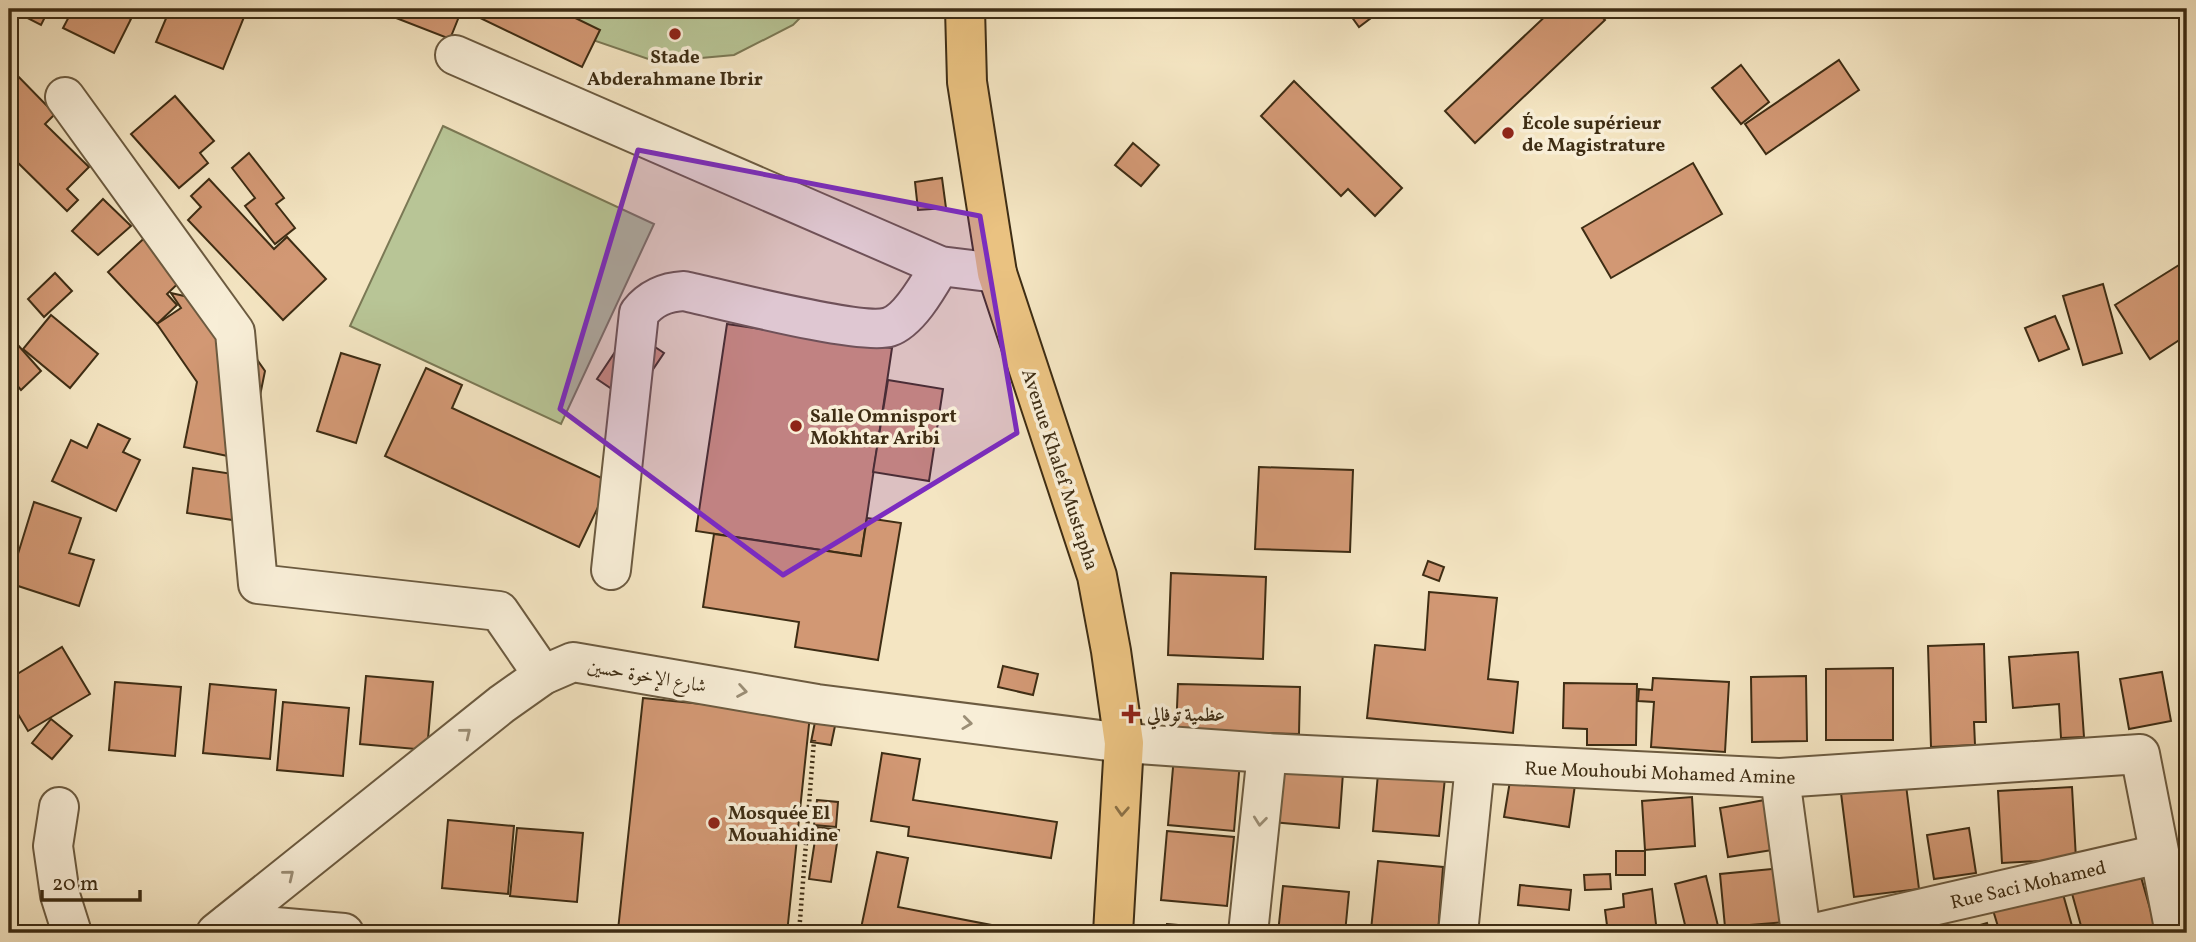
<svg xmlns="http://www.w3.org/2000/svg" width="2196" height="942" viewBox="0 0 2196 942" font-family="Vollkorn,Amiri,serif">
  <rect width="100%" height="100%" fill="#f4e5c2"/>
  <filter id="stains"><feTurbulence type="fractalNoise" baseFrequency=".00286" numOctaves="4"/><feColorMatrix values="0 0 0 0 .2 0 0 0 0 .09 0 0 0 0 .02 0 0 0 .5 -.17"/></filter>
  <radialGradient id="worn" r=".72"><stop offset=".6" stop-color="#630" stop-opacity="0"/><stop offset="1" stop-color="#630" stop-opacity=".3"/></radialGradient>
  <!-- green -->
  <g fill="#b8c596" stroke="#7b7955" stroke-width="2">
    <path d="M485,9H809L793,25L734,55L657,62L561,29L548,39Z"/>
    <path d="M443,126L654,224L561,424L350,326Z"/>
  </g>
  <!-- building -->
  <g fill="#d29874" stroke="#3e2d14" stroke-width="2">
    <path d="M10,9H49L41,25Z"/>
    <path d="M73,9H111L131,19L114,53L63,28Z"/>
    <path d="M170,9H237L246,12L223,69L156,42Z"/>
    <path d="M373,9H462L450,39Z"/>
    <path d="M479,9H557L600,30L582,67L476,16Z"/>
    <path d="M1346,9H1383L1359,27Z"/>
    <path d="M1553,9H1594L1605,20L1475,143L1445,111Z"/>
    <path d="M1839,60L1859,90L1766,154L1745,124Z"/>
    <path d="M1741,65L1769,102L1741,124L1712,88Z"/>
    <path d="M9,67L55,114L45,124L89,167L67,189L78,200L67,211L9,154Z"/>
    <path d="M1294,81L1402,188L1375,216L1348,189L1341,196L1261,116Z"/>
    <path d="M175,96L214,141L200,153L208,163L179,188L131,134Z"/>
    <path d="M1133,143L1159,165L1141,186L1115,165Z"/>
    <path d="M249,153L284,198L276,204L295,228L275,244L245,206L255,198L232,168Z"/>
    <path d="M1693,163L1722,214L1611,278L1582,228Z"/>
    <path d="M942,178L946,208L918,210L915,182Z"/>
    <path d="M209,179L274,249L287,237L326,279L283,320L188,220L201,207L191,196Z"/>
    <path d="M103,199L131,226L98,255L72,231Z"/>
    <path d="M153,230L191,271L167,294L177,305L157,324L108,272Z"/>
    <path d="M2187,260V335L2150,359L2115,305Z"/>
    <path d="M55,273L72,291L44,317L28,299Z"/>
    <path d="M2103,284L2122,353L2083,365L2063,296Z"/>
    <path d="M171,293L193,298L239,334L265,371L247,460L184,447L197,382L157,324L181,308Z"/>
    <path d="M51,315L98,354L70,388L23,349Z"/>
    <path d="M2055,316L2069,349L2039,361L2025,328Z"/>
    <path d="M635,322L643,339L664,353L631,402L597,379Z"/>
    <path d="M727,324L892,348L861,556L696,531Z"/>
    <path d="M9,335L41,371L21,390L9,376Z"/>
    <path d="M341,353L380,365L356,443L317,431Z"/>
    <path d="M426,368L462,385L452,408L610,482L579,547L385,456Z"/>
    <path d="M888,380L943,389L929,481L873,472Z"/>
    <path d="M98,424L130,439L123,452L140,460L116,511L52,481L71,440L87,448Z"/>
    <path d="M1259,467L1353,470L1350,552L1255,549Z"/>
    <path d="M193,468L246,476L239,521L187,513Z"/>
    <path d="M34,502L81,518L69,553L94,560L79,606L9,583Z"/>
    <path d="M867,518L901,523L878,660L795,647L799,622L703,607L714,534L861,556Z"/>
    <path d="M1428,561L1444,567L1439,581L1423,575Z"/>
    <path d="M1171,573L1266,577L1263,659L1168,655Z"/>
    <path d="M1429,592L1497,598L1488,679L1518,682L1513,733L1367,718L1375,645L1425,650Z"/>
    <path d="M1984,644L1986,722H1974L1975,745L1931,747L1928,646Z"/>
    <path d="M62,647L90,694L28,731L9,699V679Z"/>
    <path d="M2078,652L2084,737L2061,738L2059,704L2013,708L2009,657Z"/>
    <path d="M1003,666L1038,674L1033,695L998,687Z"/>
    <path d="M1893,668V740H1826V669Z"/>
    <path d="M2162,672L2171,721L2129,729L2120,679Z"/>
    <path d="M366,676L433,682L427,750L360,744Z"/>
    <path d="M1806,676L1807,741L1752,742L1751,677Z"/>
    <path d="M1653,678L1729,682L1725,752L1651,747L1654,702L1638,701L1639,689L1652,690Z"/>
    <path d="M115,682L181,687L175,756L109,750Z"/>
    <path d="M1564,683L1637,684L1636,745H1587V729L1563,728Z"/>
    <path d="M210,684L276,690L270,759L203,753Z"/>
    <path d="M1178,684L1300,687L1299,734L1176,731Z"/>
    <path d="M643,698L810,715L787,933H651L618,930Z"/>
    <path d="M283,702L349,708L343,776L277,770Z"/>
    <path d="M51,719L72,736L52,759L32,743Z"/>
    <path d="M815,722L835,726L831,745L811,742Z"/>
    <path d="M882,753L920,759L913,800L1057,822L1051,858L908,836L909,827L871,821Z"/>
    <path d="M1279,753L1344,759L1339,828L1272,822Z"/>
    <path d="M1174,756L1240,762L1234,831L1168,825Z"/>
    <path d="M1379,762L1446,768L1439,836L1373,831Z"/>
    <path d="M1511,775L1575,785L1569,827L1504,817Z"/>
    <path d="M1906,785L1919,889L1854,897L1841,793Z"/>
    <path d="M2072,787L2076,859L2002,863L1998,791Z"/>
    <path d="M1692,797L1695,846L1645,850L1642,801Z"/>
    <path d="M1776,798L1784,848L1728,857L1720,808Z"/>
    <path d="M817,800L838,802L836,827L814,825Z"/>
    <path d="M448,820L514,826L508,894L442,888Z"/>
    <path d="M817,827L839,830L831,882L809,879Z"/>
    <path d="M517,828L583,833L577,902L510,896Z"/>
    <path d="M1969,828L1976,873L1934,879L1927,835Z"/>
    <path d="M1167,831L1234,837L1227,906L1161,900Z"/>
    <rect x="1616" y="851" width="29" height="24"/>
    <path d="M877,852L908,858L898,907L1033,933H860Z"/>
    <path d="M1378,861L1443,867L1438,933L1371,930Z"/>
    <path d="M1782,868L1786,922L1725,927L1720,874Z"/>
    <path d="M2139,870L2157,933H2083L2071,890Z"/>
    <path d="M1610,874L1611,889L1585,890L1584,875Z"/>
    <path d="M1706,876L1718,926L1687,933L1675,884Z"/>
    <path d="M1520,885L1571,890L1569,910L1518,905Z"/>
    <path d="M1283,886L1349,892L1345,933H1278Z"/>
    <path d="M2061,887L2074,933H2000L1992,907Z"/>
    <path d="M1652,889L1657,933H1608L1605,910L1624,907L1623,894Z"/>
    <path d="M1987,923L1990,933H1953Z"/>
    <path d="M1167,924L1234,930L1233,933H1167Z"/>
  </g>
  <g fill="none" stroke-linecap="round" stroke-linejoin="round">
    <defs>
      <g id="minor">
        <path d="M455,55L940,266L997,273"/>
        <path d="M65,97L235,332L258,584L499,611L543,675"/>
        <path d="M611,570L639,313C651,298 665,292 684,291C721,299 861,336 889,327C910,320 930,283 940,266"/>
        <path d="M1780,778L1801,933"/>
        <path d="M59,807L53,846L60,895L72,933"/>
        <path d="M229,923L344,933"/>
        <path d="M216,933L502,704L543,675L573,662L817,704L1124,743L1267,753L1780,778L2140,754L2175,933"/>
        <path d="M1248,933L1267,753"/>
        <path d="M1458,933L1475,765"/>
        <path d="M1815,933L2159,854"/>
      </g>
      <path id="major" d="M965,9L967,82L997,273L1097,576L1111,651L1124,743L1113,933"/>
    </defs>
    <!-- minor casing -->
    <use href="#minor" stroke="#6c5b40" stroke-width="42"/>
    <!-- major casing -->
    <use href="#major" stroke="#3e2d14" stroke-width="42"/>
    <!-- path -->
    <path stroke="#3e2d14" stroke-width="4.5" stroke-dasharray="2 3.5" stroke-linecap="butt" d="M799,933L814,740"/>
    <!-- minor -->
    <use href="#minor" stroke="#f8eed7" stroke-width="38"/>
    <!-- major -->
    <use href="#major" stroke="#eac281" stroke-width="38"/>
  </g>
  <!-- one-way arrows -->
  <defs><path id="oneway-chevron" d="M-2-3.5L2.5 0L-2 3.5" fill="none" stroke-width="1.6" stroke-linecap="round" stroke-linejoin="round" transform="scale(1.75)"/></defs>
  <g stroke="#9b8e76">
    <use href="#oneway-chevron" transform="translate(742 691) rotate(10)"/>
    <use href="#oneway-chevron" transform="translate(967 723) rotate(7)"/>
    <use href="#oneway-chevron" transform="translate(466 733) rotate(-39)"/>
    <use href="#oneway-chevron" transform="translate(1260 821) rotate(96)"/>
    <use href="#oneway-chevron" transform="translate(289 875) rotate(-39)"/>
  </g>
  <use stroke="#8b7045" href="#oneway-chevron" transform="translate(1122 811) rotate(93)"/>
  <!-- marked area -->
  <path fill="#7b2cbf" fill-opacity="0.2" stroke="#7b2cbf" stroke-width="5" stroke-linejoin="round" d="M638,150L980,216L1017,433L783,575L560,409Z"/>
  <!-- markers -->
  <g fill="#8f2418" stroke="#f8eed7" stroke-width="2.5">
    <circle cx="675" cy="34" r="7"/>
    <circle cx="1508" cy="133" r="7"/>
    <circle cx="796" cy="426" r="7"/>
    <path d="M1127.5 703.5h7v7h7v7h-7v7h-7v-7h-7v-7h7z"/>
    <circle cx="714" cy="823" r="7"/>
  </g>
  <g text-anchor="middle" stroke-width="7" stroke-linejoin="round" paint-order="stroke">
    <!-- poi labels -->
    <g font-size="19" font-weight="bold" fill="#3e2d14" stroke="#f8eed7" text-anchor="start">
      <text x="675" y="63" text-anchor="middle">Stade<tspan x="675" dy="22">Abderahmane Ibrir</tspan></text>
      <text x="1522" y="129">École supérieur<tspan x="1522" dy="22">de Magistrature</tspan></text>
      <text x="810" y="422">Salle Omnisport<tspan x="810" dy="22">Mokhtar Aribi</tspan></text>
      <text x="1147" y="721">عظمية توفالي</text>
      <text x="728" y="819">Mosquée El<tspan x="728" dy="22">Mouahidine</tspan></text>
    </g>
    <!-- street labels -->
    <g font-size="19" fill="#3e2d14" stroke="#f8eed7">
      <text transform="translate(1061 469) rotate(72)" y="7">Avenue Khalef Mustapha</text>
      <text transform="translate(647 675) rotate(10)" y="7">شارع الإخوة حسين</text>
      <text transform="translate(1660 772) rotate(2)" y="7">Rue Mouhoubi Mohamed Amine</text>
      <text transform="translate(2028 884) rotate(-13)" y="7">Rue Saci Mohamed</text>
    </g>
  </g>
  <!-- margin -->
  <rect width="2196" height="942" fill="none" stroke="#f4e5c2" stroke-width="35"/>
  <rect x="10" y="10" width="2175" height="921" fill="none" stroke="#3e2d14" stroke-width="3.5"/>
  <rect x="18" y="18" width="2161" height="907" fill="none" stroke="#3e2d14" stroke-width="2"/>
  <!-- scale -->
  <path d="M42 890v10h98v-10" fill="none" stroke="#3e2d14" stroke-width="3.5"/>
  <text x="52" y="890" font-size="21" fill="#3e2d14" stroke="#f8eed7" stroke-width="5" paint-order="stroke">20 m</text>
  <rect width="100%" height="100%" filter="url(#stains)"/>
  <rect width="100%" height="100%" fill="url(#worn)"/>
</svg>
